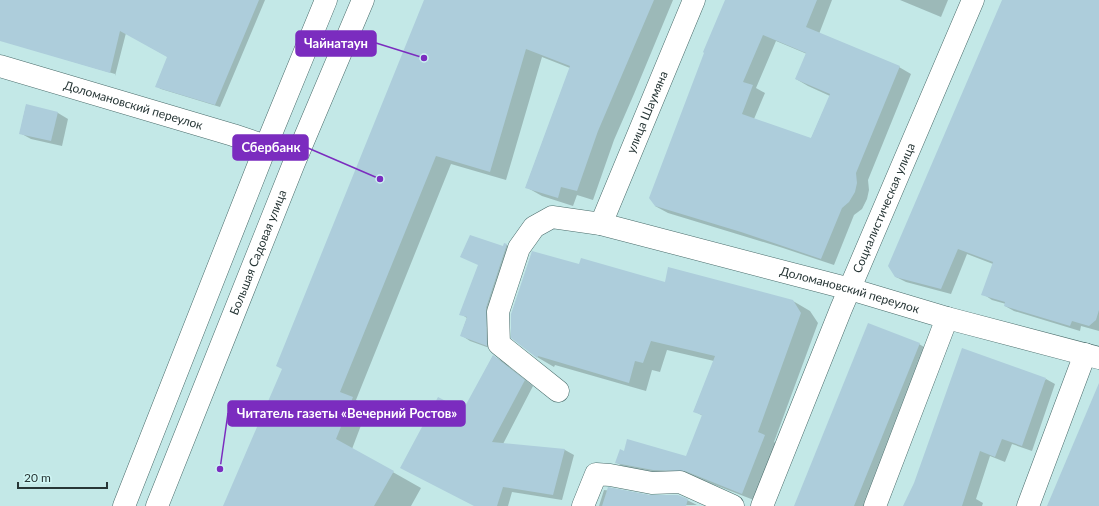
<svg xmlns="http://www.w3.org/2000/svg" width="1099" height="506" viewBox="0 0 1099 506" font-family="Lato,sans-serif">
  <rect width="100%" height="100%" fill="#c3e8e7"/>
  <!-- shadow -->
  <g fill="#0003" fill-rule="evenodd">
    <path d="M0,0H265L220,107L161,89L156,86L168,57L126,33L115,76V74L0,40Z"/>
    <path d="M429,0H673L634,94L614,140L593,200L577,195L573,206L542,196L526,187L570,68L542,57L506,180L451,164L356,400L368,407L352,449L421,488L411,506H224L283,369Z"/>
    <path d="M726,0H832L819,34L899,67L911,74L868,180L869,190L867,199L862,209L854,215L834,265L783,248L668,213L655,206ZM776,41L807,54L796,79L808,86L830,96L811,139L754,119L765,93L756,88Z"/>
    <path d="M900,0H948L941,17Z"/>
    <path d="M1003,0H1099V331L1081,326L1080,331L1014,311L1005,306L1006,304L992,300L983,294L993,264L967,254L951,294L906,282L896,277Z"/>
    <path d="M26,106L58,113L68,119L62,146L31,139L20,133Z"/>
    <path d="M505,244L515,250L495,350L470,341L461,335L467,318L461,314Z"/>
    <path d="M580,265L666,283L793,301L810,311L818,323L774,442L781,446L759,502L702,480H670L633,472L617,463L625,452L686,458L703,416L694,411L714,361L667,350L660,372L652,370L646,391L555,365L554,367L537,357Z"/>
    <path d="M919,344L936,354L874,506H795Z"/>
    <path d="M493,356L502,361L533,386L503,444L565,450L574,455L562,500L512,492L508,506H475L464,411Z"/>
    <path d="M1046,379L1055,384L1032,451L1012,444L1005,462L990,456L976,499L983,503L982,506H904Z"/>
    <path d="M604,490L687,500L697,505L599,506Z"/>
  </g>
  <!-- building -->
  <g fill="#adcddb" fill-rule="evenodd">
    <path d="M0,0H259L215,105L155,87L167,57L120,31L110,73L0,41Z"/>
    <path d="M424,0H654L598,131L577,191L561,187L558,198L525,188L570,66L526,49L490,172L436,156L340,392L353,397L336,439L394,471L374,506H223L282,369L276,366Z"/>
    <path d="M725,0H817L806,27L900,66L856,173L857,183L855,192L849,202L842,208L821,259L741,232L655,206L649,198L704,53L703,52ZM763,35L806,53L795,79L830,94L811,138L742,114L753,85L743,82Z"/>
    <path d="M1002,0H1099V310L1096,320L1089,326L1072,321L1070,326L1004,306L1005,302L981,295L993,262L958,249L941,289L895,277L888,266Z"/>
    <path d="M26,104L58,112L51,141L19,134Z"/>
    <path d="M470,235L503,246L504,243L507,244L486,308L487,346L460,336L467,317L459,315L478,265L460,257Z"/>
    <path d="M532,251L579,264L581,258L665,282L668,267L793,300L801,313L758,432L765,435L742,494L685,471L653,470L615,463L620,449L624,451L627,439L686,456L702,415L693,412L715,356L651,341L643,363L635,361L629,383L538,356L537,358L511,338V314Z"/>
    <path d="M868,323L920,343L854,506H794Z"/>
    <path d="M962,348L1046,378L1022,446L1002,439L995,457L980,451L962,506H903L914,483Z"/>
    <path d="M493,355L525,380L492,442L565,449L553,495L503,487L497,506H474L400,468L438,397L463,410Z"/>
    <path d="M1099,383V506H1047Z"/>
    <path d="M608,487L650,495H678L688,499L686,506H602Z"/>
  </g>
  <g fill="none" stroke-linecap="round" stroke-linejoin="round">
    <defs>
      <g id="minor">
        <path id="s1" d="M0,66L233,135L266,146"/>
        <path id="s2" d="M601,224L694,0"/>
        <path id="s3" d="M558,391L499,344L498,312L519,248L534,227L552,217L601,224L850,289L947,318L1099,358"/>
        <path d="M583,506L596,474L610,475L652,483L680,482L733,506"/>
        <path id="s4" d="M762,506L841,309L973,0"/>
        <path d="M875,506L947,318"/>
        <path d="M1028,506L1085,354"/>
      </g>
      <g id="major">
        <path d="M124,506L266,146L326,0"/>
        <path id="s5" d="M157,506L294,163L363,0"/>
      </g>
    </defs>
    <!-- minor casing -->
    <use href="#minor" stroke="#496b6a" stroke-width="23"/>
    <!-- major casing -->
    <use href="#major" stroke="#496b6a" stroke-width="23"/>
    <!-- minor -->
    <use href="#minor" stroke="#fff" stroke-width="22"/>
    <!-- major -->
    <use href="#major" stroke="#fff" stroke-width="22"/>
  </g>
  <g text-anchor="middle" stroke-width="3.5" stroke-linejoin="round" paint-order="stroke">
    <!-- street labels -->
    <g font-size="12" fill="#273636" stroke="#d0f6f4">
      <text dy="4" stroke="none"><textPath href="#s1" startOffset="139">Доломановский переулок</textPath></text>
      <text dy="4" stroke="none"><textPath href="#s2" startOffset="121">улица Шаумяна</textPath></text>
      <text dy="4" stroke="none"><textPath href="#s4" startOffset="322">Социалистическая улица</textPath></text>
      <text dy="4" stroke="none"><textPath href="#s5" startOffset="273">Большая Садовая улица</textPath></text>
      <text dy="4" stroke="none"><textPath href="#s3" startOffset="528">Доломановский переулок</textPath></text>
    </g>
  </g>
  <!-- callouts -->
  <path fill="none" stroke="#7b2cbf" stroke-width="1.5" d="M424 58L376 43M380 179L308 148M220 469L228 413"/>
  <g fill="#7b2cbf" stroke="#d0f6f4" stroke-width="1.5">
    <circle cx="424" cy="58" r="4"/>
    <circle cx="380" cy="179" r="4"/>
    <circle cx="220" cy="469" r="4"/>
  </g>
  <g fill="#7b2cbf" stroke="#7b2cbf" stroke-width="1.5">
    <rect x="296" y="31" width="80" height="25" rx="4"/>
    <rect x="233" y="135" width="75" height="25" rx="4"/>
    <rect x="228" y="401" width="237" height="25" rx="4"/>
  </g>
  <g font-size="13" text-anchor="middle" font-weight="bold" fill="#fff">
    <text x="336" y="48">Чайнатаун</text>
    <text x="271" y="152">Сбербанк</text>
    <text x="347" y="418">Читатель газеты «Вечерний Ростов»</text>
  </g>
  <!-- scale -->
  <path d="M18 482v6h89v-6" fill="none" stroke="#273636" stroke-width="2"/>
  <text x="24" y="482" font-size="12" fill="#273636" stroke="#d0f6f4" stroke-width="3" paint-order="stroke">20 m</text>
</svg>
